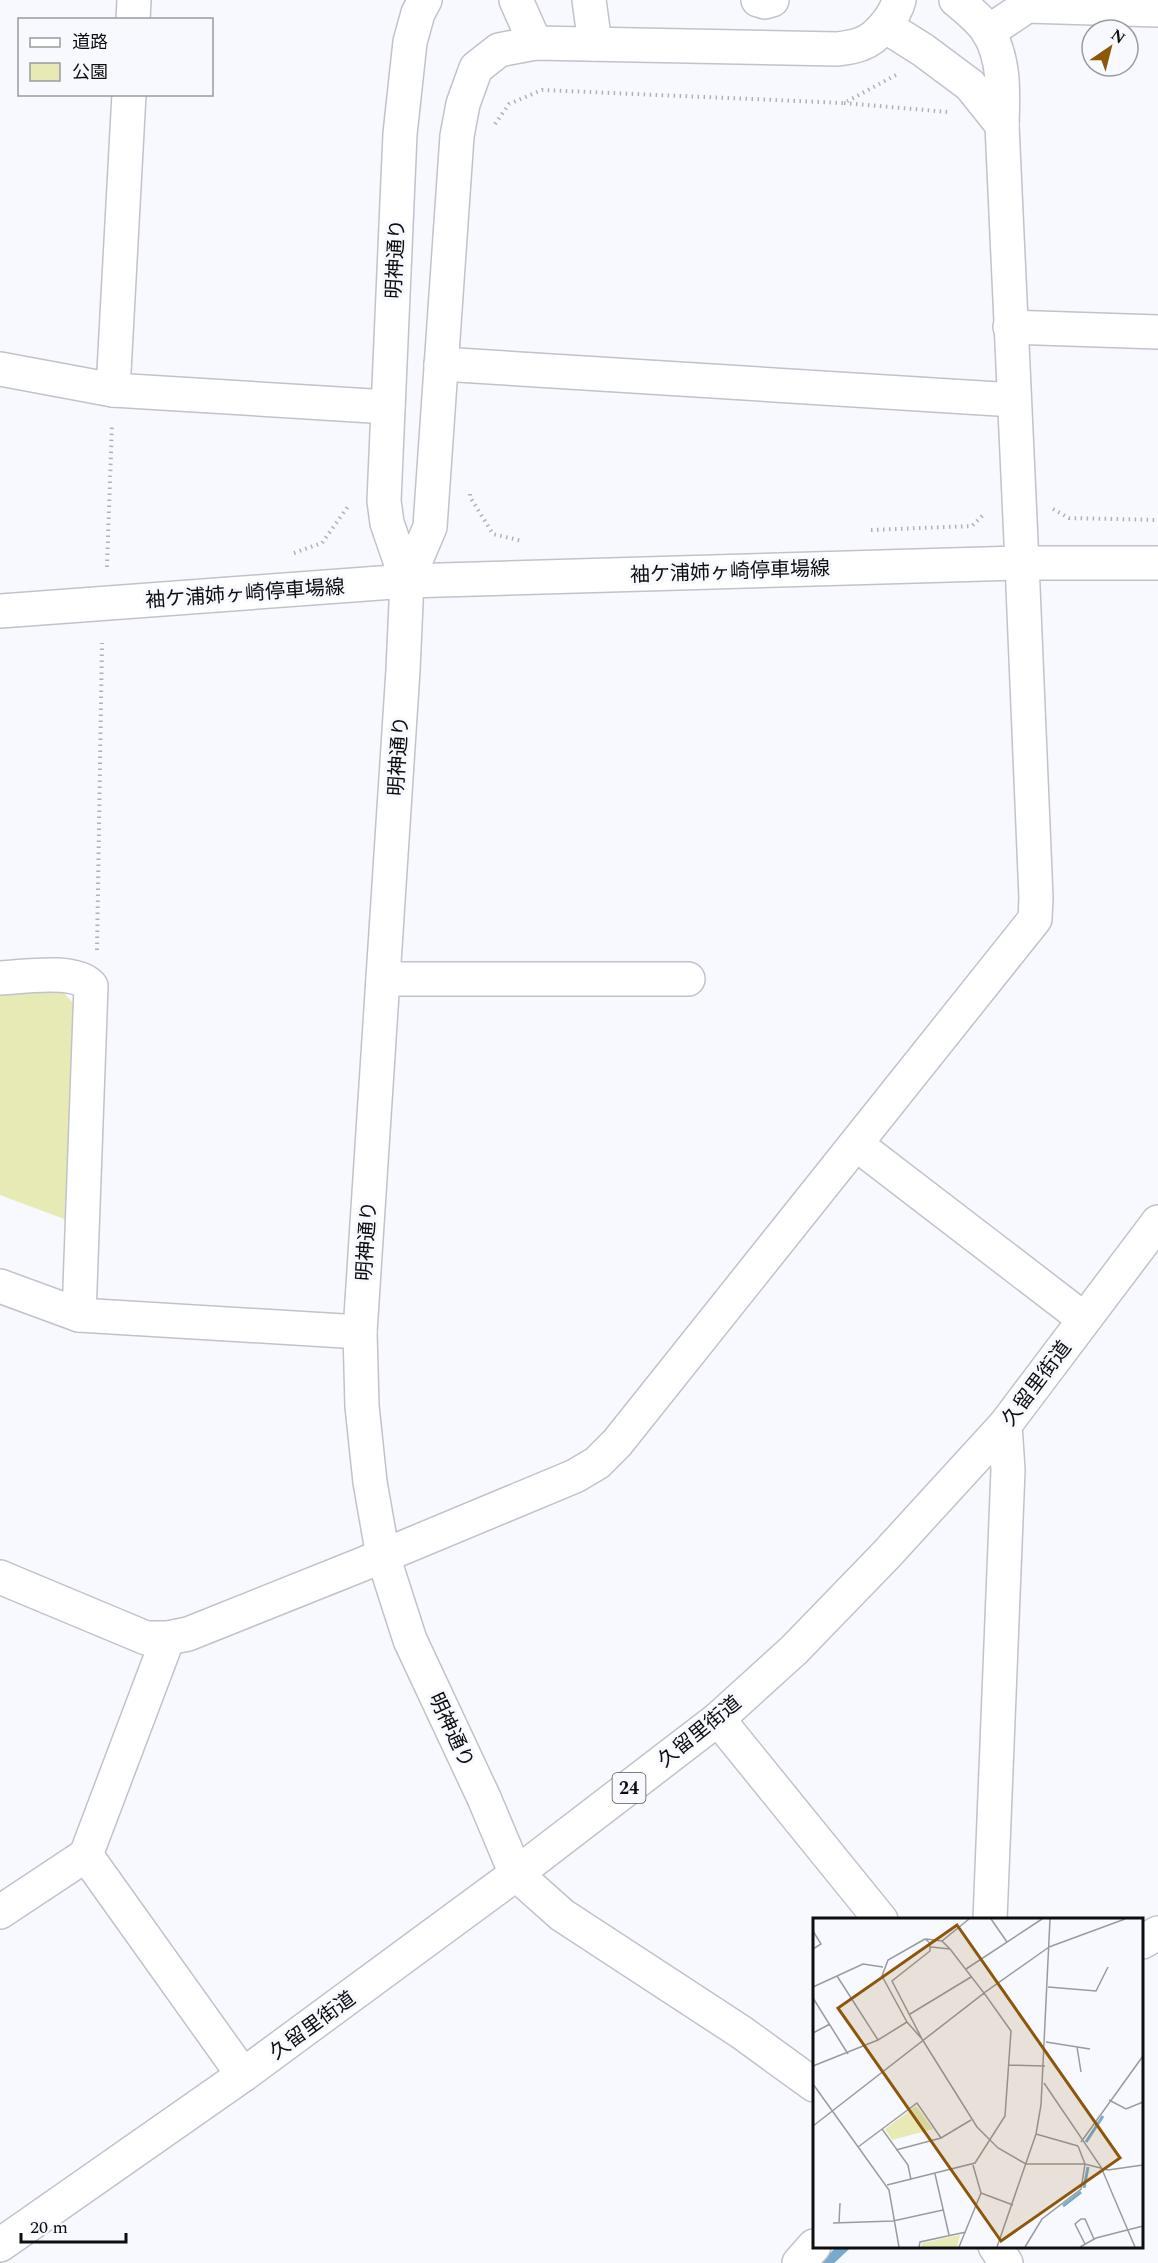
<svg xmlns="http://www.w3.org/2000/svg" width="1158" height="2263" viewBox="0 0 1158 2263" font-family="Spectral,'Noto Sans JP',serif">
  <rect width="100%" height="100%" fill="#f7f9fe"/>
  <!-- green -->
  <path fill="#e7eab5" d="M63,992L74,1004L67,1220L0,1195V994Z"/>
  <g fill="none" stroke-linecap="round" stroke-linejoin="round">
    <!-- stream -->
    <path stroke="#78aacc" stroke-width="10" d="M827,2263L845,2246"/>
    <defs>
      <g id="minor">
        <path d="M425,0L418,13L410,42L400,134L384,501L387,523L407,581L430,527L457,136L463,104L476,68L499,50L535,43L837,49C845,48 854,47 861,44C878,38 895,16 899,0"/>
        <path d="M516,0L535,43"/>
        <path d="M589,0L595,44"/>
        <path d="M758,0L765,2L772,0"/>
        <path d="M956,0C967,9 982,21 989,33C1005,61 1003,94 1002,125"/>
        <path d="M133,20L134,0"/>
        <path d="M885,26L923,50L970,85L1002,125"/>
        <path d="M988,32L1027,6L1158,10"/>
        <path d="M1010,327L1158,332"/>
        <path d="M441,364L1014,400"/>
        <path d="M0,369L113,390L388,407"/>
        <path d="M113,390L129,94"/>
        <path d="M407,581L403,670L360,1332L362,1406L370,1482L383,1556L410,1640L484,1798L516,1874L562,1915L741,2032L814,2085"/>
        <path d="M0,978C24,977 74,968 91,986L79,1315"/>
        <path d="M383,979H688"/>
        <path d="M856,1144L1084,1319"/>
        <path d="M0,1286L79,1315L360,1332"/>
        <path d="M0,1577L146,1638H168L188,1634L383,1556L575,1476L597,1463L617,1443L1035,919L1036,898L1022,563H1158"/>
        <path d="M718,1719L881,1920"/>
        <path d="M86,1855L243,2075"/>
        <path d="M0,1912L86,1855L168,1638"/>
        <path d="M990,1920L1008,1470L1005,1425"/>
        <path d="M1142,1942L1158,1933"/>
        <path d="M995,2246L1006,2263"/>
        <path d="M799,2263L814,2246"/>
      </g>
      <g id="major">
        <path d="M0,611L407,581L1022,563L1002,125"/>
        <path d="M0,2245L243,2075L516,1874L718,1719L794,1650L886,1555L1005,1425L1158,1222"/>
      </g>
    </defs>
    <!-- minor casing -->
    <use href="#minor" stroke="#c0c3ca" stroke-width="36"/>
    <!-- major casing -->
    <use href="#major" stroke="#c0c3ca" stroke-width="36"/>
    <!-- path -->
    <g stroke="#b0b1b5" stroke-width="4" stroke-dasharray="1.5 4.5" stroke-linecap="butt">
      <path d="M844,103L948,112"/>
      <path d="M495,124L509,104L542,90L844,103L896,75"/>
      <path d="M470,494V497L493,534L522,541"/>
      <path d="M1053,509L1069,518L1158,520"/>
      <path d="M871,530L972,526L984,514"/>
      <path d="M294,553L322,543L349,505"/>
      <path d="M107,567L112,424"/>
      <path d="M97,950L102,643"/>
    </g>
    <!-- minor -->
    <use href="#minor" stroke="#fff" stroke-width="33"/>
    <!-- major -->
    <use href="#major" stroke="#fff" stroke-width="33"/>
  </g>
  <g text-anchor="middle" stroke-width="6" stroke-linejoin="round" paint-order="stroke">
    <!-- shield labels -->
    <rect fill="#f7f9fe" stroke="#535457" stroke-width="1.5" x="612.5" y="1773" width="33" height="30" rx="4.5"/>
    <g font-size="18" font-weight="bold" fill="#0d0e10">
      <text x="629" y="1794">24</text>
    </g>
    <!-- street labels -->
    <g font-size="20" fill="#0d0e10" stroke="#f7f9fe">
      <text transform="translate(395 259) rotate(-87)" y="7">明神通り</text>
      <text transform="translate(730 571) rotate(-2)" y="7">袖ケ浦姉ヶ崎停車場線</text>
      <text transform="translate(245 593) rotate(-4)" y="7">袖ケ浦姉ヶ崎停車場線</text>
      <text transform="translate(398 756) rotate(-86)" y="7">明神通り</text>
      <text transform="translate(366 1241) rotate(-86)" y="7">明神通り</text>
      <text transform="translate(1036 1383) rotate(-53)" y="7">久留里街道</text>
      <text transform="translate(452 1730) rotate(65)" y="7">明神通り</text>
      <text transform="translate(699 1731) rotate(-39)" y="7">久留里街道</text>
      <text transform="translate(312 2025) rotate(-36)" y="7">久留里街道</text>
    </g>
  </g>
  <!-- overview -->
  <g transform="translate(813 1918)">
    <rect width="330" height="330" fill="#f7f9fe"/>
    <path d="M103,188L120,211L79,222L72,211ZM147,317L144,329H108L109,325Z" fill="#e7eab5"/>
    <path fill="none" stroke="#78aacc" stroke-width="3" d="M273,224L290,198M271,270L275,249M250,288L268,274"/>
    <path fill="none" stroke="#999b9f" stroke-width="1.5" d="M178,1L194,24M0,13L8,26L0,31M112,21L117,25V33L79,63L109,121L94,104L69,58L75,42ZM113,21L129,23L137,31M129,23L156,1M118,29L137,31M236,29L312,1M153,51L229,1M24,58L65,122M0,69L50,46L70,49M235,69L283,73L295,49M0,80L35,136M97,96L158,59M0,115L17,106M109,121L164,209L185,230L213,246H272L295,252L330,247M233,124L277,131M264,129L268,154M196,147L232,148M0,148L65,122L94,104M231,165L288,249L322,329M0,166L76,272L86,329M296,182L313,191L330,184M0,208L171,75L137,31M69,211L95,247L98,262M223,216L265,228M268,224L330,138M45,229L104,185L128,220M83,232L128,220L158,202M122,256L136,317M74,267L162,245L192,198L198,113L171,75L236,29M168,275L200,287M20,305L80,303L130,292M26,305L27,285M272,326L262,306L268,301H272L281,321M106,329L107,324L153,314M146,329L168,275L160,247M184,329L223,216L228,187L237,1M212,329L229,301L268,271L272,246L265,228M267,329L283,320L330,308"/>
    <path fill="#8d570a" fill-opacity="0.15" stroke="#8d570a" stroke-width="3" d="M144,7L307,240L188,323L25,90Z"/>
    <rect width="330" height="330" fill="none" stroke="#0d0e10" stroke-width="3"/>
  </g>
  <!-- legend -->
  <rect x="18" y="18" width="195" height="78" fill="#f7f9fe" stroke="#999b9f" stroke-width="1.5"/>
  <rect x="30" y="38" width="30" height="9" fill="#ffffff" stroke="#999b9f" stroke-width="1.5"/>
  <text x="72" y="48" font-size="18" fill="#0d0e10">道路</text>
  <rect x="30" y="63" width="30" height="18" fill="#e7eab5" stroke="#999b9f" stroke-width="1.5"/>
  <text x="72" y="78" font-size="18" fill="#0d0e10">公園</text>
  <!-- north arrow -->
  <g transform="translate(1110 48) rotate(35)"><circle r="28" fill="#f7f9fe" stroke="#999b9f" stroke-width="1.5"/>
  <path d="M0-4.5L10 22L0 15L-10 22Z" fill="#8d570a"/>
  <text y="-9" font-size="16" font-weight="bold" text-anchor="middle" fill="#0d0e10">N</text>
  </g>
  <!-- scale -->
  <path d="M21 2233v9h105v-9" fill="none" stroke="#0d0e10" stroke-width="3"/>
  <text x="30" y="2233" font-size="18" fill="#0d0e10" stroke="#f7f9fe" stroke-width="4.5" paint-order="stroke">20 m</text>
</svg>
